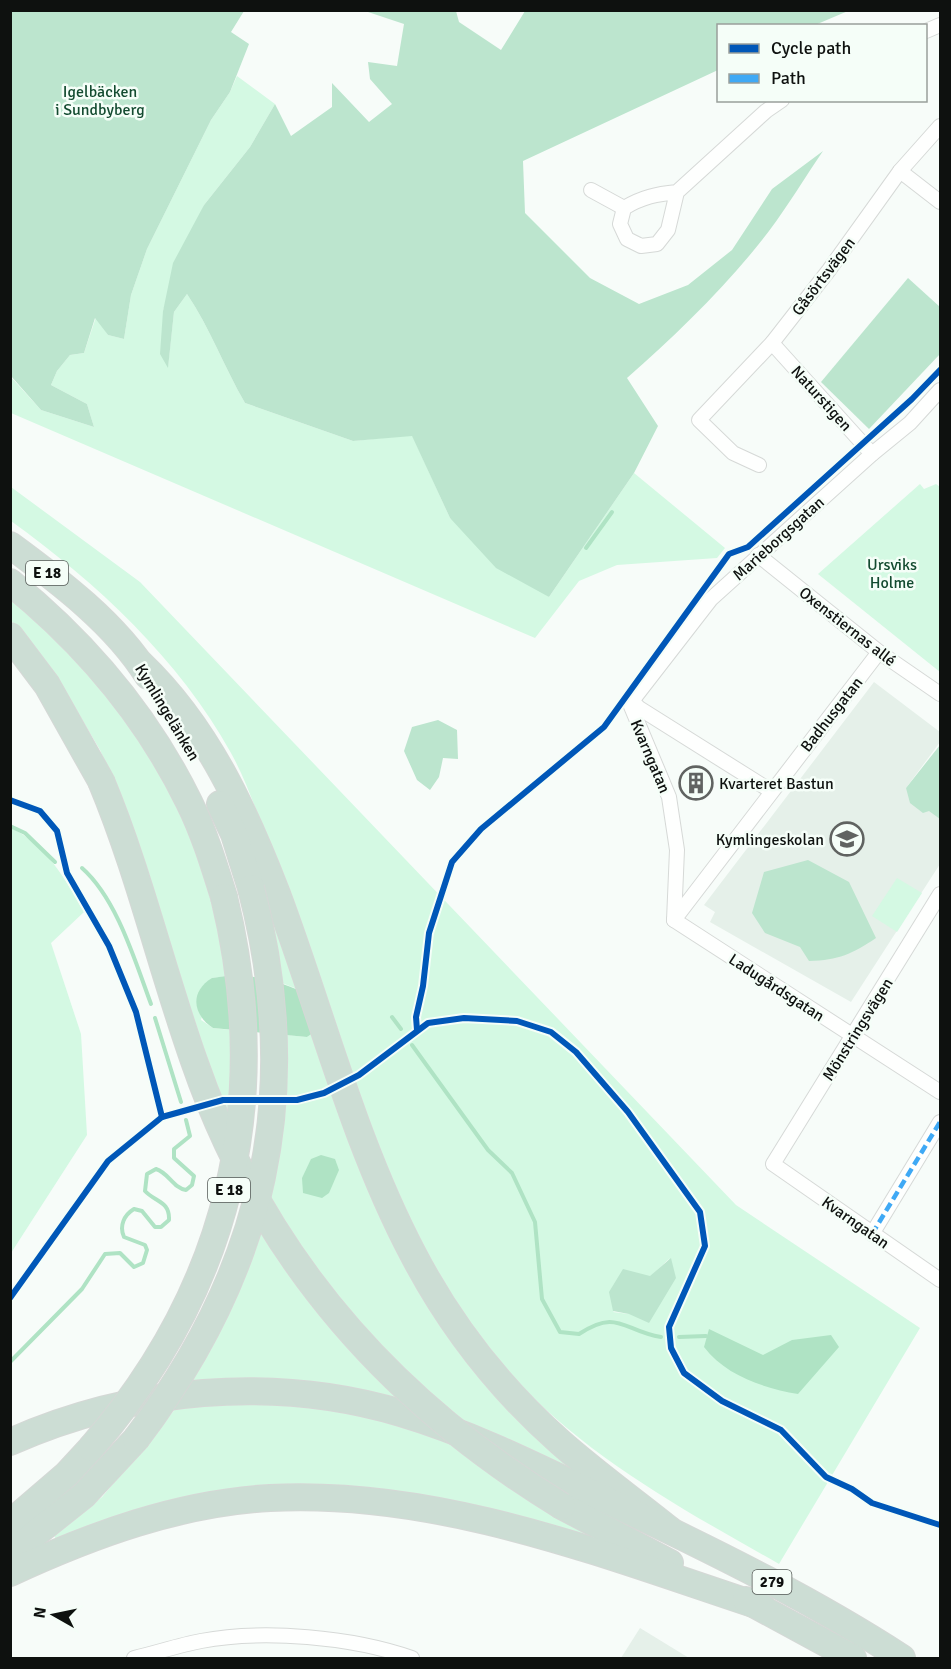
<svg xmlns="http://www.w3.org/2000/svg" width="951" height="1669" viewBox="0 0 951 1669" font-family="Signika,sans-serif">
  <rect width="100%" height="100%" fill="#f7fcf9"/>
  <!-- built -->
  <g fill="#e5f0e9">
    <path d="M874,682L940,732V742L906,788L940,816V864L851,1002L710,922L715,912L704,905Z"/>
    <path d="M640,1628L689,1658H621Z"/>
  </g>
  <!-- green -->
  <g fill="#d4f9e3" fill-rule="evenodd">
    <path d="M237,76L275,104L250,147L204,205L170,288L163,311L168,366L174,312L187,294C210,328 224,367 245,403L353,441L412,435L450,518L549,597L634,473L725,548L717,558L617,565L579,581L535,638L11,413L10,376L41,410L94,427L87,404L51,385L57,371L70,355L84,353L96,317L108,335L124,339L131,295L147,249L211,120L230,92Z"/>
    <path d="M920,484L924,489L936,484L940,487V672L818,574Z"/>
    <path d="M11,487L140,582L736,1205L920,1328L779,1564C677,1506 575,1451 498,1360C374,1212 341,1013 268,840C256,811 246,780 231,753C179,659 97,583 11,521ZM670,1258L629,1314L613,1312Z"/>
    <path d="M10,597C32,616 55,635 75,655C122,702 165,774 190,835C208,880 218,928 227,976L212,978L201,1020L213,1028L232,1030L229,1116L196,1033L149,874L126,811L100,750L68,696L11,620Z"/>
    <path d="M11,828C46,845 65,878 84,912L51,943L81,1034L87,1135L11,1253Z"/>
    <path d="M255,861L302,991L282,983L271,922Z"/>
    <path d="M897,878L922,893L897,932L872,916Z"/>
    <path d="M316,1031L421,1288L605,1487L453,1415L189,1383C255,1279 286,1158 286,1035L307,1037Z"/>
    <path d="M232,1404H294L363,1415L440,1435L632,1554L301,1487L58,1543L53,1534L102,1497L176,1408Z"/>
  </g>
  <!-- forest -->
  <g fill="#bce5ce">
    <path d="M10,11H244L231,32L249,44L230,92L211,120L147,249L131,295L124,339L108,335L95,318L84,353L70,355L57,371L51,385L87,404L94,427L41,410L11,376Z"/>
    <path d="M365,11H456L459,22L501,50L525,11H848L815,25L718,26V70L523,161L525,213L590,278L639,304L688,285L732,250L772,189L823,151C805,177 788,206 769,231C728,285 678,333 627,378L658,426L634,473L549,597L496,568L450,518L412,436L353,441L245,403C224,367 210,328 187,294L174,312L168,368L160,354L163,311L173,263L204,205L250,147L275,104L291,136L332,107V83L369,122L392,104L370,79L368,62L397,66L404,24Z"/>
    <path d="M908,278L940,307V354L869,429L821,382Z"/>
    <path d="M438,720L457,730L458,759L443,758L439,777L430,790L417,780L404,751L412,727Z"/>
    <path d="M940,745V819L929,811L923,813L910,803L906,788Z"/>
    <path d="M808,860L849,882L876,938C852,954 839,960 809,961L800,947L765,933L752,913L764,872Z"/>
    <path d="M671,1258L676,1278L649,1323L629,1314L613,1311L609,1292L623,1269L650,1276Z"/>
  </g>
  <!-- water -->
  <g fill="#afe3c4">
    <path d="M233,975C261,976 284,983 310,995L316,1031L307,1037L213,1028C193,1015 189,992 212,978Z"/>
    <path d="M321,1155L335,1159L339,1170L329,1193L322,1198L303,1193L302,1178L311,1159Z"/>
    <path d="M709,1329L763,1355L792,1340L831,1335L839,1347L798,1394C764,1388 726,1376 704,1347Z"/>
  </g>
  <g fill="none" stroke-linecap="round" stroke-linejoin="round">
    <!-- stream -->
    <g stroke="#afe3c4" stroke-width="4">
      <path d="M586,548L612,512"/>
      <path d="M10,826L25,833L55,862"/>
      <path d="M82,868C117,899 135,961 151,1004"/>
      <path d="M392,1017L401,1029"/>
      <path d="M155,1018L181,1102"/>
      <path d="M412,1045L488,1150L512,1173L535,1222L542,1299L560,1332L579,1334C618,1308 623,1331 661,1337"/>
      <path d="M679,1337L706,1336"/>
      <path d="M10,1362L82,1289L105,1254L120,1253L134,1267L143,1263L147,1250L145,1245L124,1237C119,1226 124,1215 134,1209L142,1211L155,1227H161L169,1220C170,1201 155,1202 145,1191L147,1174L156,1169C169,1173 173,1188 186,1190L192,1185L194,1176L174,1158V1149L190,1136L186,1120"/>
    </g>
    <defs>
      <g id="street">
        <path d="M926,31L940,25"/>
        <path d="M900,171L940,202"/>
        <path d="M591,190L624,208"/>
        <path d="M677,192C657,194 642,197 624,208L620,224L627,239L641,246L657,244L668,230L677,192L766,111L782,100"/>
        <path d="M772,343L872,454"/>
        <path d="M759,465L733,453L699,420L772,343L829,270L900,171L940,126"/>
        <path d="M758,555L879,652L940,694"/>
        <path d="M632,701L711,599L872,454L910,423L940,390"/>
        <path d="M632,701L630,704L669,797L677,850L674,920"/>
        <path d="M632,701L639,708L771,791"/>
        <path d="M940,894L773,1164L940,1280"/>
        <path d="M674,920L879,652"/>
        <path d="M674,920L940,1092"/>
        <path d="M872,1234L940,1122"/>
        <path d="M134,1658C156,1653 179,1645 201,1641C264,1629 352,1637 412,1658"/>
      </g>
      <g id="highway">
        <path d="M10,545C59,581 116,624 148,676"/>
        <path d="M10,582C84,642 147,716 189,802C204,832 214,865 224,897"/>
        <path d="M10,636L47,685L101,781"/>
        <path d="M140,663C207,727 244,809 277,894C322,1014 353,1140 413,1254C450,1325 500,1389 560,1442C595,1473 634,1501 670,1530"/>
        <path d="M220,804L234,834L251,888"/>
        <path d="M10,1442C131,1388 274,1375 401,1413C479,1436 553,1475 627,1510C721,1555 814,1601 902,1658"/>
        <path d="M562,1506L670,1563"/>
        <path d="M10,1523L67,1474L91,1448"/>
        <path d="M10,1554L84,1495L136,1439"/>
        <path d="M10,1573C92,1535 179,1503 270,1498C439,1489 604,1555 762,1607"/>
        <path d="M746,1600L853,1658"/>
      </g>
    </defs>
    <!-- street casing -->
    <use href="#street" stroke="#d6d9d7" stroke-width="16"/>
    <!-- highway casing -->
    <use href="#highway" stroke="#d5d8d6" stroke-width="28"/>
    <!-- street -->
    <use href="#street" stroke="#fefffe" stroke-width="14"/>
    <!-- highway -->
    <use href="#highway" stroke="#ccddd4" stroke-width="26"/>
    <defs>
      <g id="highway-bridge">
        <path d="M101,781C139,872 161,968 194,1061C261,1255 388,1400 562,1506"/>
        <path d="M136,1439C264,1271 305,1094 251,888"/>
        <path d="M91,1448C229,1289 274,1102 224,897"/>
      </g>
    </defs>
    <!-- highway-bridge casing -->
    <use href="#highway-bridge" stroke="#d5d8d6" stroke-width="28" stroke-linecap="butt"/>
    <!-- highway-bridge -->
    <use href="#highway-bridge" stroke="#ccddd4" stroke-width="26"/>
    <!-- quiet -->
    <path stroke="#3fa9f5" stroke-width="4.5" stroke-dasharray="9 4.5" stroke-linecap="butt" d="M872,1234L940,1122"/>
    <defs>
      <g id="cycleway">
        <path d="M10,800L40,811L57,831L67,873L109,946L136,1012L162,1117"/>
        <path d="M417,1030L416,1017L423,986L429,933L452,862L481,829L604,727L729,554L748,547L912,399L940,370"/>
        <path d="M10,1298L108,1161L162,1117L223,1100H297L324,1093L359,1075L428,1023L464,1018L517,1021L551,1032L576,1052L628,1112L700,1212L705,1246L669,1327L671,1348L684,1373L722,1401L781,1430L826,1477L852,1489L872,1503L940,1525"/>
      </g>
    </defs>
    <!-- cycleway casing -->
    <use href="#cycleway" stroke="#f5fef8" stroke-width="10"/>
    <!-- cycleway -->
    <use href="#cycleway" stroke="#0057b8" stroke-width="6"/>
  </g>
  <!-- icons -->
  <defs>
    <symbol id="building-ring" viewBox="-11 -11 22 22"><circle r="9.5" fill="#f5fef8" stroke="#606361" stroke-width="1.5"/><path d="M-4-6H4V6H1V3H-1V6H-4ZM-2.5-4.3h1.7v1.8h-1.7ZM.8-4.3h1.7v1.8H.8ZM-2.5-1h1.7V.8h-1.7ZM.8-1h1.7V.8H.8Z" fill="#606361"/></symbol>
    <symbol id="school-ring" viewBox="-11 -11 22 22"><circle r="9.5" fill="#f5fef8" stroke="#606361" stroke-width="1.5"/><path d="M0-5L7-2L0 1L-7-2ZM-4 1L0 2.5L4 1V4Q0 6-4 4Z" fill="#606361"/></symbol>
  </defs>
  <g fill-rule="evenodd">
    <use href="#building-ring" x="677" y="764" width="38" height="38"/>
    <use href="#school-ring" x="828" y="820" width="38" height="38"/>
  </g>
  <g text-anchor="middle" stroke-width="5" stroke-linejoin="round" paint-order="stroke">
    <!-- shield labels -->
    <g fill="#f5fef8" stroke="#535855" stroke-width="1.5">
      <rect x="26" y="561" width="42" height="24" rx="4.5"/>
      <rect x="208" y="1178" width="42" height="24" rx="4.5"/>
      <rect x="752.5" y="1570" width="39" height="24" rx="4.5"/>
    </g>
    <g font-size="15" font-weight="bold" fill="#0e110f">
      <text x="47" y="578">E 18</text>
      <text x="229" y="1195">E 18</text>
      <text x="772" y="1587">279</text>
    </g>
    <!-- park labels -->
    <g font-size="16" fill="#134b30" stroke="#f5fef8">
      <text x="100" y="97">Igelbäcken<tspan x="100" dy="18">i Sundbyberg</tspan></text>
      <text x="892" y="570">Ursviks<tspan x="892" dy="18">Holme</tspan></text>
    </g>
    <!-- street labels -->
    <g font-size="16" fill="#0e110f" stroke="#f5fef8">
      <text transform="translate(823 276) rotate(-53)" y="6">Gåsörtsvägen</text>
      <text transform="translate(822 398) rotate(48)" y="6">Naturstigen</text>
      <text transform="translate(778 538) rotate(-42)" y="6">Marieborgsgatan</text>
      <text transform="translate(848 626) rotate(38)" y="6">Oxenstiernas allé</text>
      <text transform="translate(168 712) rotate(59)" y="6">Kymlingelänken</text>
      <text transform="translate(831 714) rotate(-52)" y="6">Badhusgatan</text>
      <text transform="translate(651 756) rotate(67)" y="6">Kvarngatan</text>
      <text transform="translate(777 987) rotate(33)" y="6">Ladugårdsgatan</text>
      <text transform="translate(857 1029) rotate(-58)" y="6">Mönstringsvägen</text>
      <text transform="translate(856 1222) rotate(35)" y="6">Kvarngatan</text>
    </g>
    <!-- poi labels -->
    <g font-size="16" fill="#0e110f" stroke="#f5fef8" text-anchor="start">
      <text x="719" y="789">Kvarteret Bastun</text>
      <text x="824" y="845" text-anchor="end">Kymlingeskolan</text>
    </g>
  </g>
  <!-- border -->
  <rect width="951" height="1669" fill="none" stroke="#0e110f" stroke-width="24"/>
  <!-- legend -->
  <rect x="717" y="24" width="210" height="78" fill="#f5fef8" stroke="#999f9b" stroke-width="1.5"/>
  <rect x="729" y="44" width="30" height="9" fill="#0057b8" stroke="#999f9b" stroke-width="1.5"/>
  <text x="771" y="54" font-size="18" fill="#0e110f">Cycle path</text>
  <rect x="729" y="74" width="30" height="9" fill="#3fa9f5" stroke="#999f9b" stroke-width="1.5"/>
  <text x="771" y="84" font-size="18" fill="#0e110f">Path</text>
  <!-- north arrow -->
  <g transform="translate(54 1615) rotate(279)" stroke="#f5fef8" stroke-width="4.5" paint-order="stroke">
  <path d="M0-4.5L10 22L0 15L-10 22Z" fill="#0e110f"/>
  <text y="-9" font-size="16" font-weight="bold" text-anchor="middle" fill="#0e110f">N</text>
  </g>
</svg>
